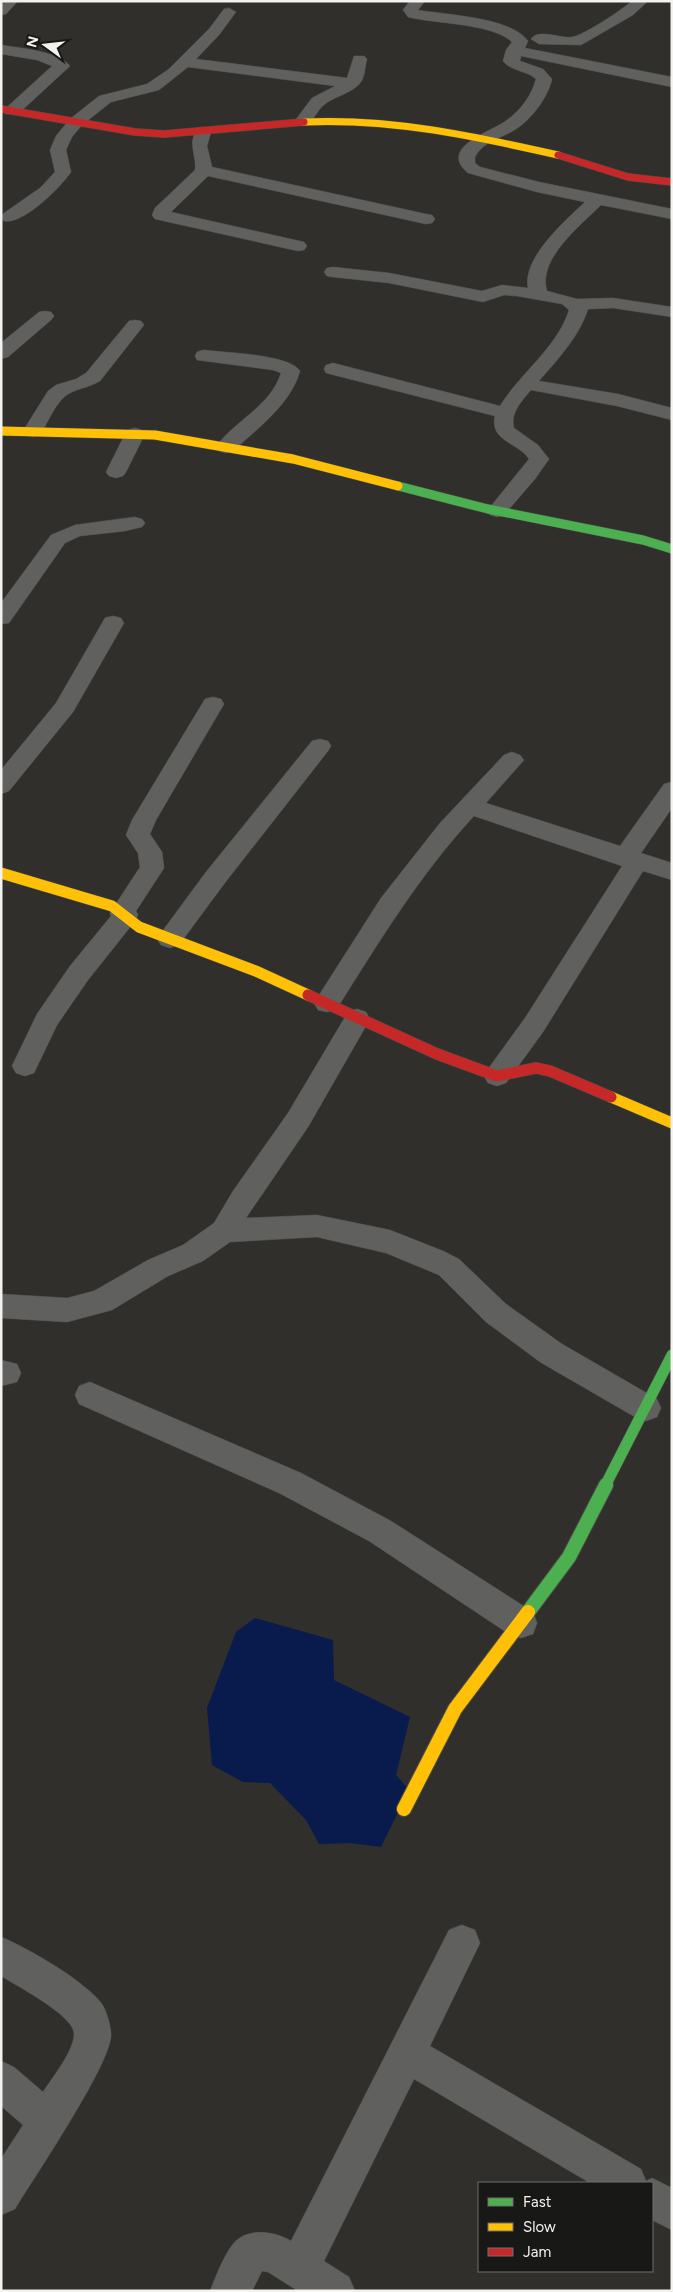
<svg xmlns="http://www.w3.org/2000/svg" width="673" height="2292" viewBox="0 0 673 2292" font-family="Figtree,sans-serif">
  <rect width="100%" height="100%" fill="#302f2c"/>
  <!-- water -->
  <path fill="#081b4c" d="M255,1618L333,1640L334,1680L410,1717L396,1775L409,1790L381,1847L350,1843L319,1844L306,1820L270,1783L243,1782L212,1765L207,1708L236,1632Z"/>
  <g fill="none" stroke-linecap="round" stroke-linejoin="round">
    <defs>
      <g id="street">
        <path d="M2,1H18L6,14L1,15Z"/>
        <path d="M410,1H425L418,10C446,15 511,17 528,41L525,48L672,77V87L521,56L520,61L543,69L552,79C548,97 532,119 516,129C503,138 483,141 475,157V163L480,167L539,182L672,209V219L601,205C581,225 537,259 547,291L577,299L613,298L672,307V317L613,308L588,309C579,337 558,359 539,381L618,394L672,408V420L617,406L531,390C521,402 510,413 514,428L538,445L549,459L535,479L504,515L497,517L490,515L487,511L529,459C519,443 489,441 495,416L326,373L324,369L326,365L333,363L500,406C521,372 557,348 569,310L562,304L517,296L504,295L483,302L389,283L333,277L327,276L324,272L327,268L333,267L389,273L482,291L502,285L528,288C522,258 565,221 585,202L537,192L468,173C437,147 492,132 507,120C520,111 532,95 536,79C526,70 512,72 503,61L506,50L512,42C492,23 435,24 408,17L403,10Z"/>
        <path d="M632,1H648L633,15L581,45L539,44L531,39C539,28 561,39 572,37C583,36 623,9 632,1Z"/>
        <path d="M229,8L236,12L219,35L196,59L347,78L354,56H364L367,59C365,66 365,76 361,82C353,93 335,96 325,104C314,112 313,129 296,125L294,122L312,98L335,86L188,67L159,90L111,102L82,125L72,137L66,150L71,172C61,187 23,225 4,221L1,217L4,213L40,188L55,172L50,150L56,136L70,119L99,96L147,84L169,69L209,29L224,9Z"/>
        <path d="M1,45C19,48 59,51 70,66L18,114H6L4,111L6,108L52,66L37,60L1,54Z"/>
        <path d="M203,127L209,129L211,132L207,146L212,167L426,214L432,215L435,219L432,223L426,224L208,176L171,212L304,242L307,246L304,250L298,251L155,219L152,215L155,208L195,170C197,155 187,144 197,129Z"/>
        <path d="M45,311L51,312L54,316L51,320L8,357L1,359V343L39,312Z"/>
        <path d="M135,320L141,321L144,325L100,381C90,387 80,388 70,393C56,400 48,423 40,435L33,437L26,435L23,431L48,391L56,385L76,379L86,373L129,321Z"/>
        <path d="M204,350C225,353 289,354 300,371C291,404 257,429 233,451L226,453L219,451L216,447C234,421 271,406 281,373L273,370L197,360L195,356L197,352Z"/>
        <path d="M135,428L142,430L145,434L126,472L123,476L116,478L109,476L106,472L125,434L128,430Z"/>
        <path d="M135,517L142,519L145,523L142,527L125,531L80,536L65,543L9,623L1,624V603L51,535L75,525Z"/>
        <path d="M113,616L121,618L124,623L73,712L9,791L1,794V770L56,703L105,618Z"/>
        <path d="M213,697L221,699L224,704L156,820L150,834L162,852L164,868L136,911L138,915L135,921L88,980L57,1025L34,1073L25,1076L16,1073L12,1066L37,1014L70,966L111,916L110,913L140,867L138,853L126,835L132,820L205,699Z"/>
        <path d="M320,739L328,741L331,746L328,751L224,884L179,945L170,948L161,945L157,939L161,933L206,872L312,741Z"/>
        <path d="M512,752L520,755L524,760L486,803L620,846L664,784L672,782V808L641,853L672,863V880L643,871L543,1032L506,1083L497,1086L488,1083L484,1076L488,1069L525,1018L622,866L474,816C420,874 379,942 336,1010L327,1012L318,1010L314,1003L381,898L440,823L504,755Z"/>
        <path d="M357,1009L366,1012L370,1019L308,1127L246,1218L317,1215L390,1230L443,1251L459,1259L506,1304L562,1344L657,1399L661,1408L657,1417L646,1421L635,1417L540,1362L486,1322L439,1275L386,1253L317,1237L230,1242L203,1261L168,1276L112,1310L67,1322L1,1318V1294L67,1298L94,1291L148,1260L183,1245L214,1223L233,1191L288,1113L348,1012Z"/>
        <path d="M1,1360L17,1364L21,1373L17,1382L1,1386Z"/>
        <path d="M90,1382L301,1473L391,1521L533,1612L537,1623L533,1634L521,1638L509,1634L369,1541L279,1493L79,1404L75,1395L79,1386Z"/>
        <path d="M462,1925L475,1930L480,1943L430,2046L641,2169L646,2181L652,2178L672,2188V2230L652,2220V2183H590L414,2079L324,2261L349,2277L355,2291H298L268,2272L262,2271L252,2291H210C216,2276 223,2257 233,2244C247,2227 275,2231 291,2241L449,1930Z"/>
        <path d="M1,1937C28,1948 85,1981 102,2004C107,2012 110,2024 111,2033C114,2060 33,2179 15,2209L1,2215V2159L23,2125L1,2106V2061L14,2067L43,2092C52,2078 75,2050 74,2033C73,2015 17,1986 1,1976Z"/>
      </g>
      <path id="fast-far2" d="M398,486L488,509L643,540L672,549"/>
      <path id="fast-far1" d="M605,1486L672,1355"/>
      <path id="fast" d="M528,1612L569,1557L606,1485"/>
      <path id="slow-far3" d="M304,122C391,118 474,136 558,155"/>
      <path id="slow-far2" d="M1,431L155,435L293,459L398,486"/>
      <g id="slow-far1">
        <path d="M1,873L112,906L139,927L258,972L308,995"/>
        <path d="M611,1097L672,1123"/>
      </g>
      <path id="slow" d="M404,1809L455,1709L528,1612"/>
      <g id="jam-far1">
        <path d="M1,109L135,132L164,134L304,122"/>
        <path d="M558,155L628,177L672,182"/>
      </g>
      <path id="jam" d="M308,995L437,1054L497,1076L536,1068L550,1071L611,1097"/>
    </defs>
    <!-- street casing -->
    <use href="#street" stroke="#4c4c49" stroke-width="1"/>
    <!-- fast-far2 casing -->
    <use href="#fast-far2" stroke="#4c4c49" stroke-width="10"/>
    <!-- fast-far1 casing -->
    <use href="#fast-far1" stroke="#4c4c49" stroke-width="12"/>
    <!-- fast casing -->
    <use href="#fast" stroke="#4c4c49" stroke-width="16"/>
    <!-- slow-far3 casing -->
    <use href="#slow-far3" stroke="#4c4c49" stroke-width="8"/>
    <!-- slow-far2 casing -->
    <use href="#slow-far2" stroke="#4c4c49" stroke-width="10"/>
    <!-- slow-far1 casing -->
    <use href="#slow-far1" stroke="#4c4c49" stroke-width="12"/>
    <!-- slow casing -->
    <use href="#slow" stroke="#4c4c49" stroke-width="16"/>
    <!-- jam-far1 casing -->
    <use href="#jam-far1" stroke="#4c4c49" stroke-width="8"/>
    <!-- jam casing -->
    <use href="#jam" stroke="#4c4c49" stroke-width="12"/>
    <!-- street -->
    <use href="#street" fill="#60605e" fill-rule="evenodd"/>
    <!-- fast-far2 -->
    <use href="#fast-far2" stroke="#4caf50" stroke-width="9"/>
    <!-- fast-far1 -->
    <use href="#fast-far1" stroke="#4caf50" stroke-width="11"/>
    <!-- fast -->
    <use href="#fast" stroke="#4caf50" stroke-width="14"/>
    <!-- slow-far3 -->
    <use href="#slow-far3" stroke="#ffc107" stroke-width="7"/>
    <!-- slow-far2 -->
    <use href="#slow-far2" stroke="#ffc107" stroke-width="9"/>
    <!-- slow-far1 -->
    <use href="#slow-far1" stroke="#ffc107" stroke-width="11"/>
    <!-- slow -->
    <use href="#slow" stroke="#ffc107" stroke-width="14"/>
    <!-- jam-far1 -->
    <use href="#jam-far1" stroke="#c62828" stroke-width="7"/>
    <!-- jam -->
    <use href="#jam" stroke="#c62828" stroke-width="11"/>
  </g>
  <!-- border -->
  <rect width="673" height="2292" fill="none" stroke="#f3f2ef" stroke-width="5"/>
  <!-- legend -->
  <rect x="478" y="2182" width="175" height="90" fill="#181816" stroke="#706f6d"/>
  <rect x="488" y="2198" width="25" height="8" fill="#4caf50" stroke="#706f6d"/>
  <text x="523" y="2207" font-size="15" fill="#f3f2ef">Fast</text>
  <rect x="488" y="2223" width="25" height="8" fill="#ffc107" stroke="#706f6d"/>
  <text x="523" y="2232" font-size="15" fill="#f3f2ef">Slow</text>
  <rect x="488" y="2248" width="25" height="8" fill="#c62828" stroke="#706f6d"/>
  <text x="523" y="2257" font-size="15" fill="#f3f2ef">Jam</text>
  <!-- north arrow -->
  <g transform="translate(45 45) rotate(285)" stroke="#181816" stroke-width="4" paint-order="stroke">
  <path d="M0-4L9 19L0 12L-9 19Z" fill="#f3f2ef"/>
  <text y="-8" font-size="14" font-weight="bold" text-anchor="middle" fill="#f3f2ef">N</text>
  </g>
</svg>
